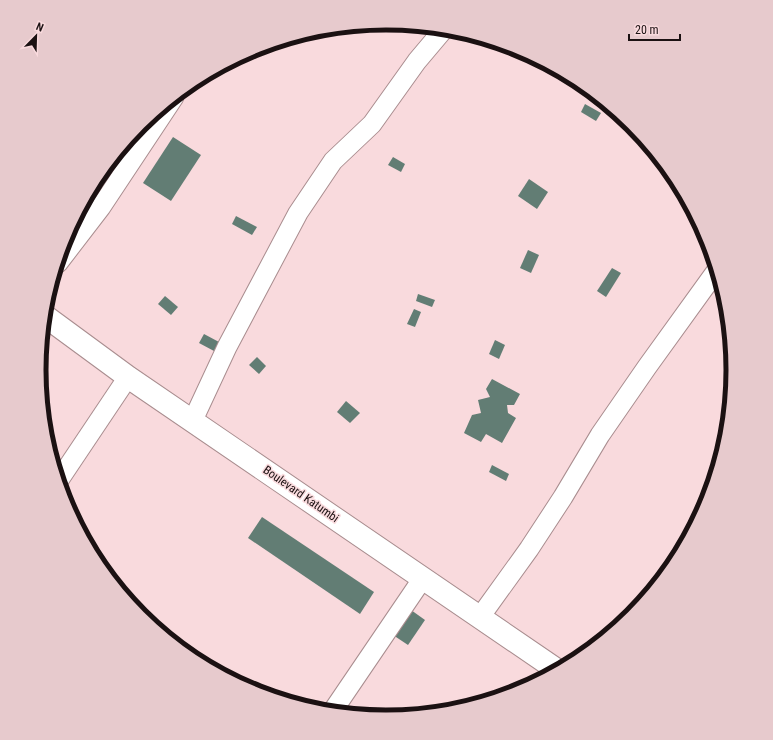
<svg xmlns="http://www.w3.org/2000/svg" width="773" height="740" viewBox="0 0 773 740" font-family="'Roboto Condensed',sans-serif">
  <rect width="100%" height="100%" fill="#f9dadd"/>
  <!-- building -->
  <g fill="#627d74">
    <path d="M585,104L601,113L596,121L581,112Z"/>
    <path d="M173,137L201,155L171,201L143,183Z"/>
    <path d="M393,157L405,164L401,172L388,165Z"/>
    <path d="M529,179L548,192L537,209L518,196Z"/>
    <path d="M236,216L257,227L252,235L232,224Z"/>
    <path d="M528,250L539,255L531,273L520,268Z"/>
    <path d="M612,268L621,273L606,297L597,291Z"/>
    <path d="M418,294L435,300L432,307L416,301Z"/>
    <path d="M165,296L178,307L171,315L158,304Z"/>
    <path d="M414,309L421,312L415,327L407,324Z"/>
    <path d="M204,334L219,342L214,351L199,343Z"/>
    <path d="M495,340L505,345L499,359L489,354Z"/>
    <path d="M257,357L266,366L259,374L249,365Z"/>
    <path d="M492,379L520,394L514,405H507L508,413L516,418L502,443L486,434L481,442L464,433L472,415L481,413L478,400L490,397L486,389Z"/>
    <path d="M346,401L360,413L350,423L337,412Z"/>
    <path d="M492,465L509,474L506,481L489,472Z"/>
    <path d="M262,517L374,592L360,614L248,538Z"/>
    <path d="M411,610L425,620L408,645L393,635Z"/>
    <path d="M184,649L205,663V664L194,658Z"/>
  </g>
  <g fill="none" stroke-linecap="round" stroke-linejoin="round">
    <defs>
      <g id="street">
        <path d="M58,263L101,207L174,97"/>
        <path d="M193,420L227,347L298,213L333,161L372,124L417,61L444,29"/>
        <path d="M59,480L128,377"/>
        <path d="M480,617L529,549L563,497L600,435L647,367L717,270"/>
        <path d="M332,712L423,578"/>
      </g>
      <path id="secondary" d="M45,316L128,377L557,670"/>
    </defs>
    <!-- street casing -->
    <use href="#street" stroke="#a98d8f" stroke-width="21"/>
    <!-- secondary casing -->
    <use href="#secondary" stroke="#a98d8f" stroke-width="24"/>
    <!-- street -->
    <use href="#street" stroke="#fff" stroke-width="19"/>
    <!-- secondary -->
    <use href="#secondary" stroke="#fff" stroke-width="22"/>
  </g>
  <g text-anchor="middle" stroke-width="3" stroke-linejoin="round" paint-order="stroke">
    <!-- street labels -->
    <g font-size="12" fill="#1b1112" stroke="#f9dadd">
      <text transform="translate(301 494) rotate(35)" y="4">Boulevard Katumbi</text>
    </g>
  </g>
  <!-- crop -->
  <path d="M0 0H773V740H0ZM46 370a340 340 0 1 1 680 0a340 340 0 1 1-680 0Z" fill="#e7cacd" fill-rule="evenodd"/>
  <path fill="none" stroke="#1b1112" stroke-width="5" d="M46 370a340 340 0 1 1 680 0a340 340 0 1 1-680 0Z"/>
  <!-- north arrow -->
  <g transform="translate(36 36) rotate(23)" stroke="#f9dadd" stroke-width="3" paint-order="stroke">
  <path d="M0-3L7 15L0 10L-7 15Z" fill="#1b1112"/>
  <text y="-6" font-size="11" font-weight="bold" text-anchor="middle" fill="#1b1112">N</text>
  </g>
  <!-- scale -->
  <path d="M629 34v6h51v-6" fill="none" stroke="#1b1112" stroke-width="2"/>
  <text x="635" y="34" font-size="12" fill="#1b1112" stroke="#f9dadd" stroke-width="3" paint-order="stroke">20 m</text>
</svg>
